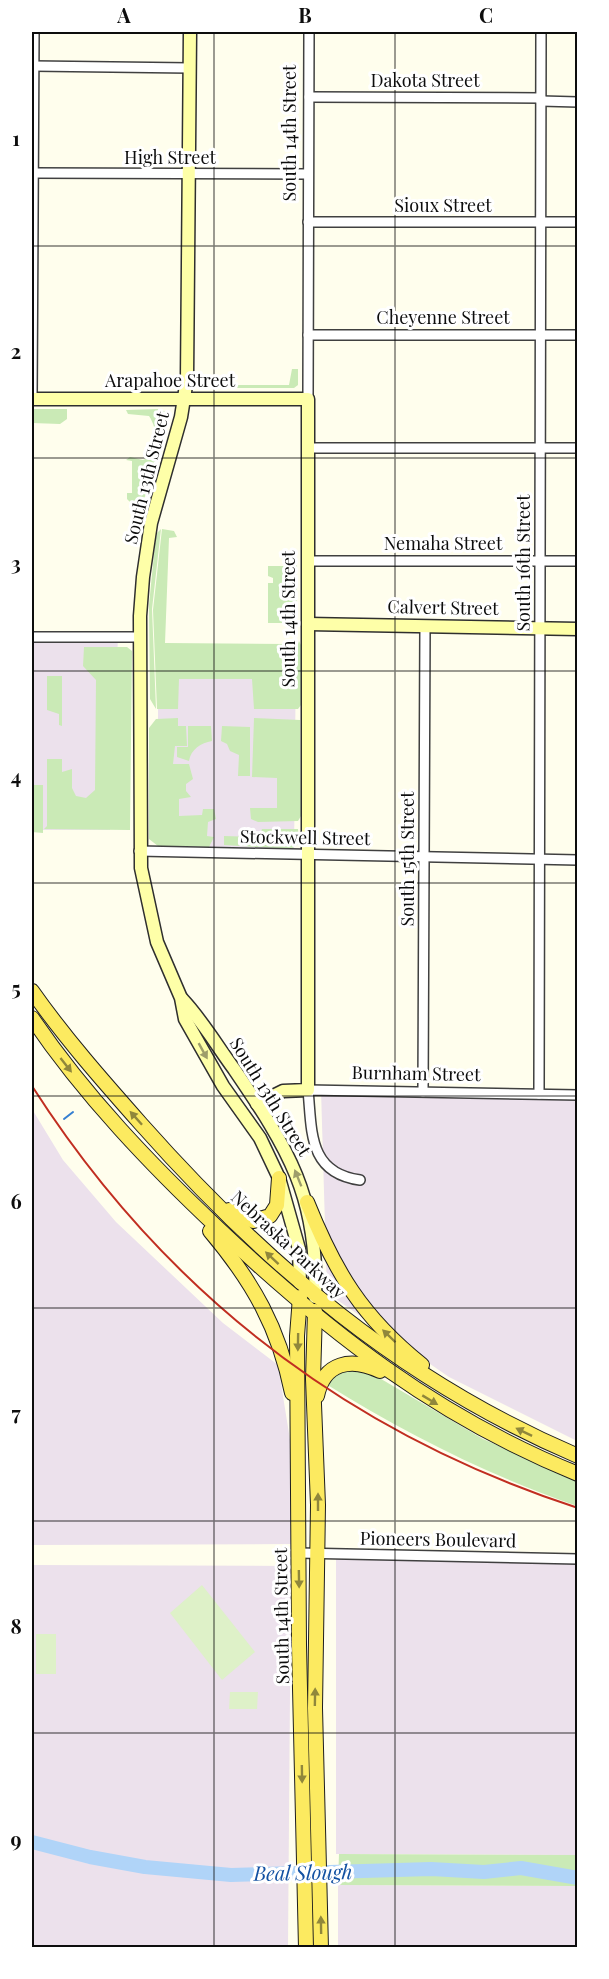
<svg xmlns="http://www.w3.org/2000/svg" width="609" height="1979" viewBox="0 0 609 1979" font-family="'Playfair Display',serif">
  <rect width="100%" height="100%" fill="#fffeed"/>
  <!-- industrial -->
  <g fill="#ece1ec">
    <path d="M32,637H118L110,830H32Z"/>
    <path d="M158,649L296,650L294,855L158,852Z"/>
    <path d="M321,1090L577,1095V1441L449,1377L327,1293Z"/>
    <path d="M32,1109L63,1160L116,1222L223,1323L278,1365L291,1446V1544L32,1545Z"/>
    <path d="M336,1554L577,1559V1855L336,1854Z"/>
    <path d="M32,1565L291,1566L288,1947L32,1948Z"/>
    <path d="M338,1885L577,1886V1947L338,1948Z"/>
  </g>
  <!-- green -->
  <g fill="#caeab6">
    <path d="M292,369H298V385L294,388H220L216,385H289Z"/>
    <path d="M32,409H67V419L60,424L32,423Z"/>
    <path d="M160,409L170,414L142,506H134L127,499V493H132V461L126,460L130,457L143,460C160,454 158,429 149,416L128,414L126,410Z"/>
    <path d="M161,529L152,609L156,709L150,699L149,605L155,544L157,533Z"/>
    <path d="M162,529L174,531L177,537L169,538L165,643L287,644L288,639L297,640V647L299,641L301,645V705L298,709H254L252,679H179L178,709H157L153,610Z"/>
    <path d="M287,563H297V623H268V583H273V578L268,576V566H286Z"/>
    <path d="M84,647H127L132,651L130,830L44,829L47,826V759H62V772L72,769V788L76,796L86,798L95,790L96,680L83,666Z"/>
    <path d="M47,676H62V726L59,725V714L47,710Z"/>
    <path d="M178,718V726H186L187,746H175L173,764H189L193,779L186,784V791L191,797L179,799V816L202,815L203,809H214L216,819L208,822L207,836L214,837L209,847L158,846L149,839V728L156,719Z"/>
    <path d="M254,718L300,720L301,816L298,821L258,822L251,819L250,808H277V778L252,777Z"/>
    <path d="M188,726H211L212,741C201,743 191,749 189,761L177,757V747H188Z"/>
    <path d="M222,726L250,727V776H238L239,755L230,751L227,744L221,741Z"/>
    <path d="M32,785H43V833L32,832Z"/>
    <path d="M262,829H298L299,844L291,849L224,845V836L259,837Z"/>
    <path d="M351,1368L376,1376L483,1439L577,1480V1506C488,1475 406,1434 326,1384L329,1379Z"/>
    <path d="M339,1854L577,1855V1886L338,1885Z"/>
  </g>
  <!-- pitch -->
  <g fill="#def1c8">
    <path d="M202,1585L255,1652L222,1680L170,1613Z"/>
    <rect x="36" y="1634" width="20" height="40"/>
    <path d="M230,1692H258L257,1709H229Z"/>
  </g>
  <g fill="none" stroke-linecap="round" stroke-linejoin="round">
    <!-- stream -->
    <g stroke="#357fd1" stroke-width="2">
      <path d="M64,1119L73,1112"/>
      <path d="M32,1147L33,1145"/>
    </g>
    <!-- river -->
    <path stroke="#b0d4f8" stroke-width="14" d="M32,1842L90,1857L145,1867L231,1875L431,1869L484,1872L521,1868L578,1878"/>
    <defs>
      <g id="street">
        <path d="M33,66L190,68"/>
        <path d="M309,97L541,98"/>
        <path d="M541,101L578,102"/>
        <path d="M32,173L308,174"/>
        <path d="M308,222H578"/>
        <path d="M308,335H578"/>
        <path d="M32,399L34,32"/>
        <path d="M308,399L309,32"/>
        <path d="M308,448H578"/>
        <path d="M308,561H578"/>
        <path d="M32,637H140"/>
        <path d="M139,851L578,860"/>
        <path d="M423,1092L425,626"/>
        <path d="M539,1094L541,32"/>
        <path d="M360,1180C308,1173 312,1131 308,1090L578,1095"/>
        <path d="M299,1553L578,1559"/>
      </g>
      <g id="secondary">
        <path d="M190,32L187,379L181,417L151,523L143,577L140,616L141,868L157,942L181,998L185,1019L223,1086L260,1138L279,1178L299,1249L300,1283"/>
        <path d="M32,399H308V1090L283,1091L257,1104"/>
        <path d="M308,624L578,629"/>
        <path d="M182,999C202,1020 217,1046 234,1069C288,1148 319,1198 315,1297"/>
      </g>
      <g id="primary">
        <path d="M32,991C65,1038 103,1081 141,1124C266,1265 402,1381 578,1456"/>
        <path d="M32,1018C85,1096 151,1165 219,1229C328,1332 437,1417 578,1474"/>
        <path d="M307,1202C335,1272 362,1317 422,1365"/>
        <path d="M229,1210L253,1221L270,1216L277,1205L279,1178"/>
        <path d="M210,1231C253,1282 279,1328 292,1393"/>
        <path d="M300,1297L297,1336L299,1645L306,1948"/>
        <path d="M315,1311L313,1379L318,1505L315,1708L321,1948"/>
        <path d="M317,1396C324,1362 351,1357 380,1371"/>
      </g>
    </defs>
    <!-- street casing -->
    <use href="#street" stroke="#404040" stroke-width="12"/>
    <!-- secondary casing -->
    <use href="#secondary" stroke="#2f2f2f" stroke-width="15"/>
    <!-- primary casing -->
    <use href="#primary" stroke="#1e1e1e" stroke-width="16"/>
    <!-- street -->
    <use href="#street" stroke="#fff" stroke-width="9"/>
    <!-- secondary -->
    <use href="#secondary" stroke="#feffa8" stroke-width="12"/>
    <!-- primary -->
    <use href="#primary" stroke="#fcea60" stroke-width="14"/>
    <!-- rail -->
    <path stroke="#c12e21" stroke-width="2" d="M32,1086C164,1292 345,1432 578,1508"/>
  </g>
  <!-- one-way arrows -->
  <defs><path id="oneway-solid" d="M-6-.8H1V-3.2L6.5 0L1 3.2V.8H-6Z" transform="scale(1.5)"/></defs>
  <g fill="#9e9e6a">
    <use href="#oneway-solid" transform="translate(203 1051) rotate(61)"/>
    <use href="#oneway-solid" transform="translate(298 1178) rotate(-112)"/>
  </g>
  <g fill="#90873b">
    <use href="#oneway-solid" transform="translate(66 1065) rotate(52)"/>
    <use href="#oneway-solid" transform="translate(136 1118) rotate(-132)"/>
    <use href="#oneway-solid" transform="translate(272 1258) rotate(-137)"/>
    <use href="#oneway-solid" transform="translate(389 1336) rotate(-136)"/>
    <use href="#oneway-solid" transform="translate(298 1342) rotate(91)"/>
    <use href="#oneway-solid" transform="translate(430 1400) rotate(31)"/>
    <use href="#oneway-solid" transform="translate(524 1432) rotate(-154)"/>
    <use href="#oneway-solid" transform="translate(318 1502) rotate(-90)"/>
    <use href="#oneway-solid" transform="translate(299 1579) rotate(89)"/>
    <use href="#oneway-solid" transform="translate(315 1697) rotate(-89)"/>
    <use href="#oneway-solid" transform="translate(302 1774) rotate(89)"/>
    <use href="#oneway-solid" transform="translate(321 1925) rotate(-91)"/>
  </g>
  <!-- grid -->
  <path fill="none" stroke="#0d0d0d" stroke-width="1.5" stroke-opacity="0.55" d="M214,32V1948M395,32V1948M32,246H578M32,458H578M32,671H578M32,883H578M32,1096H578M32,1308H578M32,1521H578M32,1733H578"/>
  <g text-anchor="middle" stroke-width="6" stroke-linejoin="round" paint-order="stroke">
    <!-- street labels -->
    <g font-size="18" fill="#0d0d0d" stroke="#fff">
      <text x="425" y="87">Dakota Street</text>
      <text transform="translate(290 133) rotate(-90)" y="6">South 14th Street</text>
      <text x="170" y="164">High Street</text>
      <text x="443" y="212">Sioux Street</text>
      <text x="443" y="324">Cheyenne Street</text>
      <text x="170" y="387">Arapahoe Street</text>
      <text transform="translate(147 478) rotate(-76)" y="6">South 13th Street</text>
      <text x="443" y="550">Nemaha Street</text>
      <text transform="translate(524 563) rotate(-90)" y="6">South 16th Street</text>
      <text transform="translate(443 608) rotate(1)" y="6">Calvert Street</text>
      <text transform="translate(289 619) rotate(-90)" y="6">South 14th Street</text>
      <text transform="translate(305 838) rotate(1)" y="6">Stockwell Street</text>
      <text transform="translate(408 859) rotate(-90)" y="6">South 15th Street</text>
      <text transform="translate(416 1074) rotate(1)" y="6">Burnham Street</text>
      <text transform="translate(270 1097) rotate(58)" y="6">South 13th Street</text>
      <text transform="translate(288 1245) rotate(43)" y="6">Nebraska Parkway</text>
      <text transform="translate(438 1540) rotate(1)" y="6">Pioneers Boulevard</text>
      <text transform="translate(282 1616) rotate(-91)" y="6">South 14th Street</text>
    </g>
    <!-- water labels -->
    <g font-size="20" font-style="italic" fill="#1351a2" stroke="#fff">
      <text transform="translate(303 1873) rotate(-1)" y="7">Beal Slough</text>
    </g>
  </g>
  <!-- border -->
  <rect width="609" height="1979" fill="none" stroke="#ffffff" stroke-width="66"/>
  <rect x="33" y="33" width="543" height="1913" fill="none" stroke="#0d0d0d" stroke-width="2"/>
  <g font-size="20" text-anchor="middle" font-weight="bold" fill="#0d0d0d">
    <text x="124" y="23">A</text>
    <text x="305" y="23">B</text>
    <text x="486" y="23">C</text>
    <text x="16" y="146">1</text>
    <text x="16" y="359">2</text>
    <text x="16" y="571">3</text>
    <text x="16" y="784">4</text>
    <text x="16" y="996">5</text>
    <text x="16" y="1209">6</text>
    <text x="16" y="1421">7</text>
    <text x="16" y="1634">8</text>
    <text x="16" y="1847">9</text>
  </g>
</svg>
